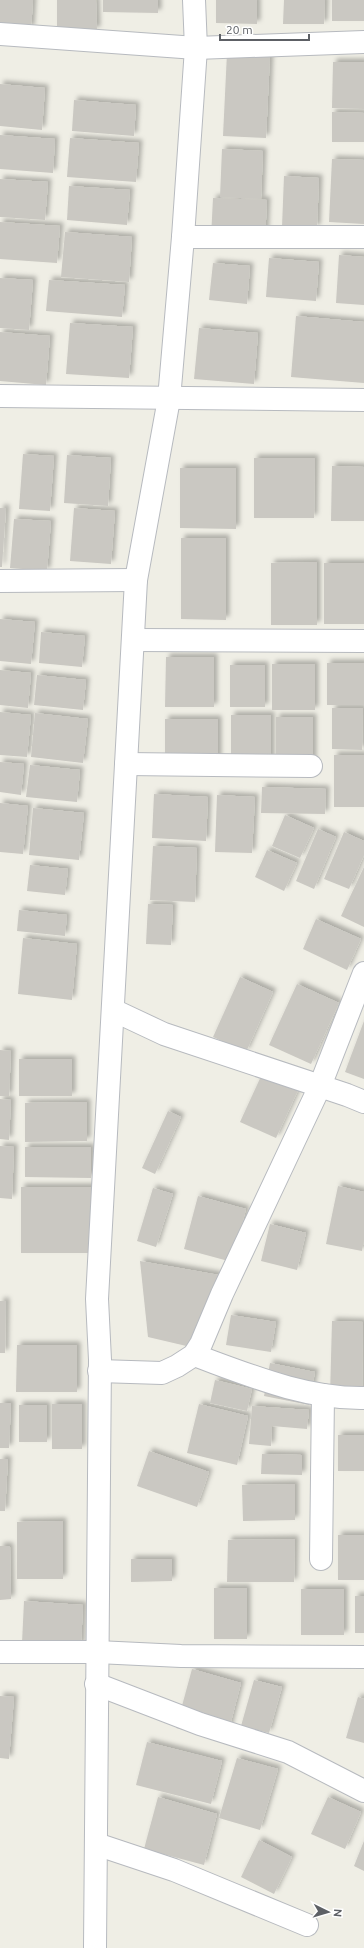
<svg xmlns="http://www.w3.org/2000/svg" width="364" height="1948" viewBox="0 0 364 1948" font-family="Ubuntu,sans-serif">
  <defs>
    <filter id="shadow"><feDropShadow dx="3.5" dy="-3.5" stdDeviation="2" flood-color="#0004"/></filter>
  </defs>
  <rect width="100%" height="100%" fill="#efeee5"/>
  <!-- building -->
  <g fill="#cac8c2" filter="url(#shadow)">
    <path d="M0,0H33L31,29L0,26Z"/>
    <path d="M57,0H96L97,30L57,31Z"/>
    <path d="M103,0H158V13L103,12Z"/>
    <path d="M216,0H257V24L216,23Z"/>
    <path d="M284,0H325L324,24H283Z"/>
    <rect x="332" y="0" width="32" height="21"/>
    <path d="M227,53L270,55L266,138L223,136Z"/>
    <path d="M333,62H364V109L332,108Z"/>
    <path d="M0,84L45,88L42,130L0,126Z"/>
    <path d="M74,100L136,105L134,136L72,131Z"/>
    <path d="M332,112L364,113V142H332Z"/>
    <path d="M0,135L55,139L53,173L0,169Z"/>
    <path d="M70,138L139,143L136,182L67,177Z"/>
    <path d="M222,149L263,151L261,199L220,197Z"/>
    <path d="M332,159L364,160V224L329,222Z"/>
    <path d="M284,176L319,178L317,228L282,227Z"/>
    <path d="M0,179L48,182L45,220L0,217Z"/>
    <path d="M69,186L130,190L127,225L67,220Z"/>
    <path d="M213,198L267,200L265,241L211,238Z"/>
    <path d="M0,222L60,226L57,263L0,259Z"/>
    <path d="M65,232L132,237L129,282L61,277Z"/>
    <path d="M339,255L364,257V305L336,303Z"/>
    <path d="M269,258L319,262L316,301L266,297Z"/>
    <path d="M213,263L250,266L247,304L209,300Z"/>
    <path d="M0,278L33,280L29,330L0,328Z"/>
    <path d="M49,280L125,285L122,317L46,311Z"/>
    <path d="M296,316L364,322V383L291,377Z"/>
    <path d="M70,323L133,327L129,378L66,374Z"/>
    <path d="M199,328L258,333L254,384L194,379Z"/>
    <path d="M0,332L50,336L46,385L0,381Z"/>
    <path d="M23,454L54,456L50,511L19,509Z"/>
    <path d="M67,455L111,458L108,506L64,503Z"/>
    <path d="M254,458H315L314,518H254Z"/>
    <path d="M332,466L364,467V521H331Z"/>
    <path d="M180,468H236V529L180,528Z"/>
    <path d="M0,508H6L2,567H0Z"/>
    <path d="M74,508L115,511L111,564L70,561Z"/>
    <path d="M14,519L51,521L47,571L10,568Z"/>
    <path d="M181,538H226V620L181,619Z"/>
    <path d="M317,562V625H271V563Z"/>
    <rect x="324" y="563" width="40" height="61"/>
    <path d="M0,619L35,622L31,664L0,661Z"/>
    <path d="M41,632L85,636L82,667L39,663Z"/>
    <path d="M166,657H214V707H165Z"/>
    <rect x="327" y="663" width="37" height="42"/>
    <rect x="272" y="664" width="43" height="46"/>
    <rect x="230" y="665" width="35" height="42"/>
    <path d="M0,670L31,673L28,708L0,705Z"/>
    <path d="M37,675L86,680L83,710L34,705Z"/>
    <path d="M332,708H363L362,750L332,749Z"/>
    <path d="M0,712L31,715L27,757L0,755Z"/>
    <path d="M35,713L88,719L83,763L31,757Z"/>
    <path d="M231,715H271V774L231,773Z"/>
    <rect x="276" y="717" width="37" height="51"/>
    <path d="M165,719H218V774L165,773Z"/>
    <rect x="334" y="755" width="30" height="52"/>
    <path d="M0,762L24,764L21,795L0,792Z"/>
    <path d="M30,765L80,770L77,802L26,797Z"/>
    <path d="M262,787L326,789L325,814L261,813Z"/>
    <path d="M154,794L208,797L206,841L152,838Z"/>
    <path d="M217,795L255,797L252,853L215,852Z"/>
    <path d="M0,803L28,806L23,854L0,852Z"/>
    <path d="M33,808L84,813L79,860L29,855Z"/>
    <path d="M285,815L314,828L300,858L272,846Z"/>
    <path d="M318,829L336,837L314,889L296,881Z"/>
    <path d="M344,832L364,841V855L349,889L324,879Z"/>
    <path d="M153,846L197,848L195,902L150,900Z"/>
    <path d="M267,850L297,863L284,891L255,877Z"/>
    <path d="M30,865L68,869L65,895L27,891Z"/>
    <path d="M364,867V927L341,916Z"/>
    <path d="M148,904L173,905L171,945L146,944Z"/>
    <path d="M19,910L67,915L65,936L17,931Z"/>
    <path d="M316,919L361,939L347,970L303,949Z"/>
    <path d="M23,938L77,944L72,1000L18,994Z"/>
    <path d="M240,977L273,992L246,1052L213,1037Z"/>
    <path d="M297,984L339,1003L311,1064L269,1045Z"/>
    <path d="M364,1021V1079L345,1072Z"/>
    <path d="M0,1050L11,1051L9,1096H0Z"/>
    <rect x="19" y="1059" width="53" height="37"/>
    <path d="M263,1072L299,1088L276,1138L240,1122Z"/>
    <path d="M0,1099L11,1100L9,1140L0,1139Z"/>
    <path d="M87,1102V1141L25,1142V1103Z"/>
    <path d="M168,1111L181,1117L155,1174L142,1168Z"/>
    <path d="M0,1146L14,1147L12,1199L0,1198Z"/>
    <path d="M25,1147H91V1178L25,1177Z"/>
    <path d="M338,1186L364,1192V1239L362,1251L326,1244Z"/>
    <rect x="21" y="1187" width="72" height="66"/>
    <path d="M153,1188L173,1194L156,1247L137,1241Z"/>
    <path d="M198,1196L246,1209L232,1262L184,1249Z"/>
    <path d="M270,1224L306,1233L297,1270L261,1261Z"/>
    <path d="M140,1261L219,1275L195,1348L148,1337Z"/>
    <path d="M0,1301H6L5,1353H0Z"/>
    <path d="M231,1315L276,1322L271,1352L226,1345Z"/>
    <path d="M332,1321L363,1322L362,1396H330Z"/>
    <path d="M17,1345H77V1392H16Z"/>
    <path d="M270,1363L315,1372L309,1405L264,1396Z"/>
    <path d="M215,1380L252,1389L247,1411L210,1403Z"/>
    <path d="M0,1403H11L9,1448H0Z"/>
    <rect x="52" y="1404" width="30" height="45"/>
    <path d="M199,1404L248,1416L237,1465L187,1453Z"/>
    <rect x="19" y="1405" width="28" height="37"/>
    <path d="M252,1406L309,1410L307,1429L272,1426L271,1446L249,1444Z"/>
    <rect x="338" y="1435" width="26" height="36"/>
    <path d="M149,1451L209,1472L197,1507L137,1486Z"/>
    <path d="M262,1454L302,1455V1475L261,1474Z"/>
    <path d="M0,1459H8L5,1511H0Z"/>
    <path d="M295,1484V1520L243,1521L242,1485Z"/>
    <path d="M63,1521V1579H17V1522Z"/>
    <rect x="338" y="1535" width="26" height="45"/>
    <path d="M295,1539L294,1582H227L228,1540Z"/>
    <path d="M0,1546H10L11,1599L0,1600Z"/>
    <path d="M131,1559H172V1581L131,1582Z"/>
    <rect x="214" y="1588" width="33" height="51"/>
    <rect x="301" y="1589" width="43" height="46"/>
    <rect x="355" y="1596" width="9" height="37"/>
    <path d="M24,1601L83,1605L81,1646L22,1643Z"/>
    <path d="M192,1669L241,1683L226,1741L176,1728Z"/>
    <path d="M254,1680L282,1687L269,1733L241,1726Z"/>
    <path d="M0,1696L14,1697L9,1759L0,1758Z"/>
    <path d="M358,1697L364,1699V1743L346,1738Z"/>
    <path d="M147,1742L222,1761L211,1804L136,1785Z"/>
    <path d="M237,1758L278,1769L260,1830L219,1818Z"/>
    <path d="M158,1797L217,1814L204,1865L144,1849Z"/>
    <path d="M328,1797L361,1812L345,1849L311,1834Z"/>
    <path d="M259,1840L292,1857L274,1894L241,1877Z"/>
    <path d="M364,1841V1871L354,1866Z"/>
  </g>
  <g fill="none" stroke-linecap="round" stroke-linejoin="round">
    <defs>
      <g id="minor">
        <path d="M0,34L196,48L364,42"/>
        <path d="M183,237H364"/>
        <path d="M0,396L364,400"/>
        <path d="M0,581L136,580"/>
        <path d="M134,640L364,641"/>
        <path d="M126,764L311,766"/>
        <path d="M113,1010L164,1034L347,1095L364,1102"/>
        <path d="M194,1355C249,1375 305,1399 364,1398"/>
        <path d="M99,1371L162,1373L177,1366L194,1355L201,1344L222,1294L320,1086L364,973"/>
        <path d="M321,1559L323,1395"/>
        <path d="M0,1652H97L181,1656L364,1657"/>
        <path d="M96,1684L200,1724L288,1752L364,1791"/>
        <path d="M96,1844L174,1870L307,1925"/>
        <path d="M95,1948L100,1360L97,1299L136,580L169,399L183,237L196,48L194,0"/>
      </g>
    </defs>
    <!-- minor casing -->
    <use href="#minor" stroke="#b7babf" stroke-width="24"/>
    <!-- minor -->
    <use href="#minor" stroke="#fff" stroke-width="22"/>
  </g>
  <!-- north arrow -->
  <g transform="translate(328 1912) rotate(95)" stroke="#ffffff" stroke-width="3" paint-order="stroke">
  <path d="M0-3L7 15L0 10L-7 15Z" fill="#5d6065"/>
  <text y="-6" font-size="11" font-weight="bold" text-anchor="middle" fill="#5d6065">N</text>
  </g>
  <!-- scale -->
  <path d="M220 34v6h89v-6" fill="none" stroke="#5d6065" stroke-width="2"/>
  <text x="226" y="34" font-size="12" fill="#5d6065" stroke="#ffffff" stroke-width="3" paint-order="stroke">20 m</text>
</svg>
